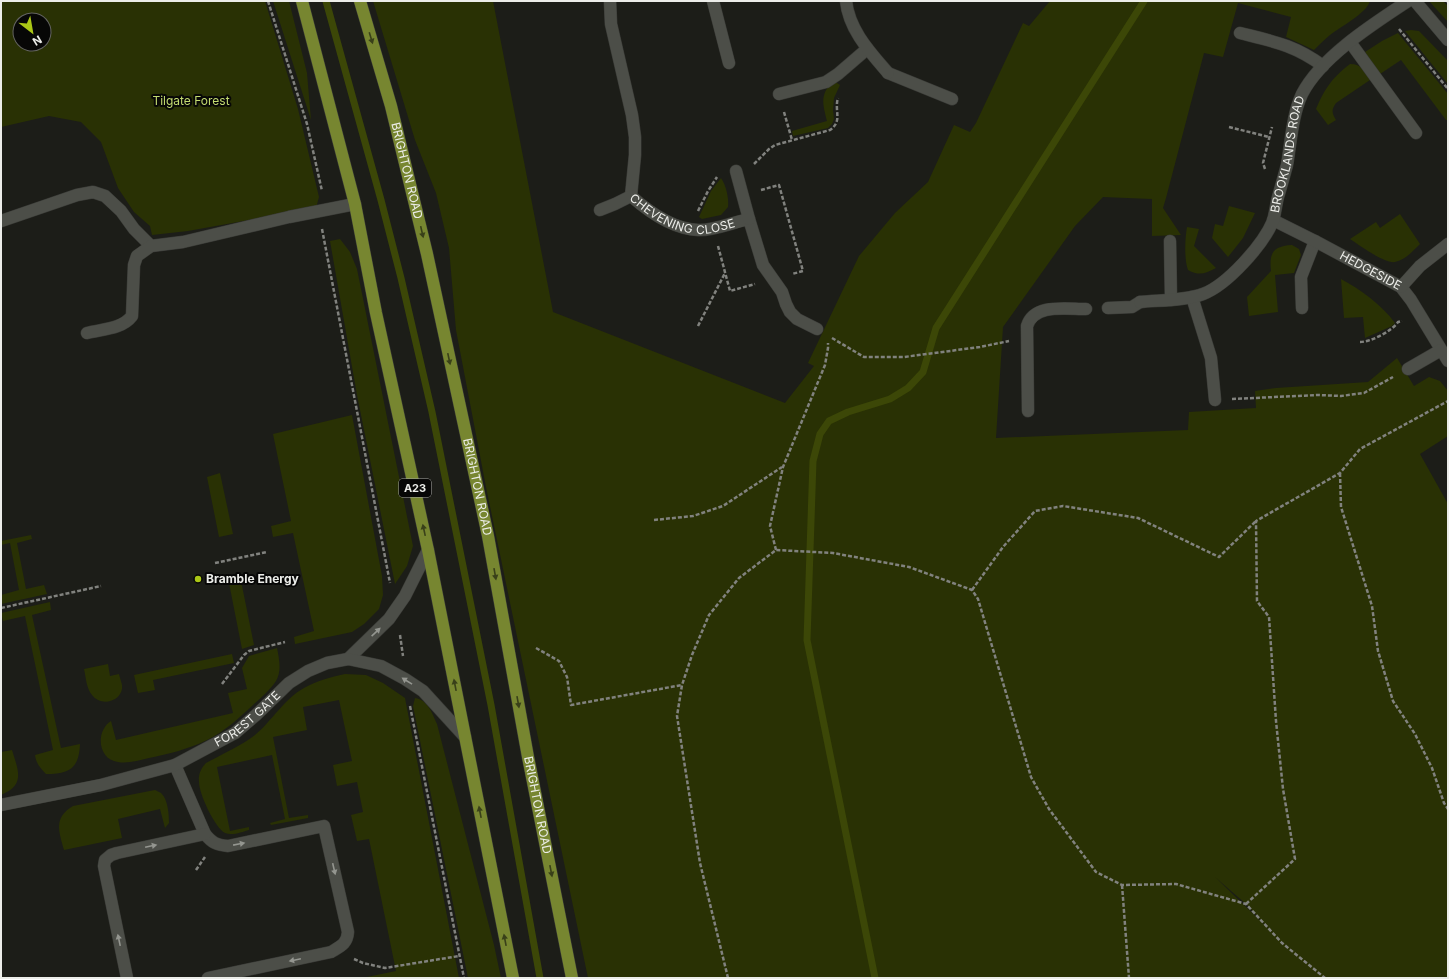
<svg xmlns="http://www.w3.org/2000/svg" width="1449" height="979" viewBox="0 0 1449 979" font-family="Inter,sans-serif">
  <rect width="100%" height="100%" fill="#1c1d18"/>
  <!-- green -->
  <g fill="#293104" fill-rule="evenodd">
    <path d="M1,1H265L298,109L319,197L316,208L188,231L152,235L150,226L134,212L118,188L101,142L81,122L49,116L1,127ZM20,20H44V44H20Z"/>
    <path d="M273,1H289L307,73L311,120Z"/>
    <path d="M373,1H493L553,312L785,403L814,366L808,363L859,256L895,213L928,182L954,125L970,132L976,123L1023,23L1029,26L1050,1H1370C1367,13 1340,27 1330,35C1324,40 1319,45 1314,50L1286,37L1291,17L1238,3L1223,57L1204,53L1166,198L1163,208L1181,235L1152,236V199L1103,197L1075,226L1003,327L996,438L1188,430L1189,412L1256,408L1255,391L1276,388L1368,382L1397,358L1414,386L1429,377L1440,381L1448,391V436L1420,454L1448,504V978H588L486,487L456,330L449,248L436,193L415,140ZM1215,877L1246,904L1273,933Z"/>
    <path d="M1429,1H1443L1448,6V22Z"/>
    <path d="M1411,30L1419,31L1448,61V84L1405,31Z"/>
    <path d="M1398,33L1448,94V120H1446L1401,60L1380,74L1365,52L1382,41Z"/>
    <path d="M1350,64C1362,64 1364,71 1370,80L1336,103C1331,110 1332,113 1336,120L1328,125L1316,109C1325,88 1332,78 1350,64Z"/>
    <path d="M834,81L840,85L834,98L833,110L834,119L832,124L828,128L793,136L792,131L827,121C823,104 819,94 834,81Z"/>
    <path d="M721,178C726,185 729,198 728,207L721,215L702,219L699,217L711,191Z"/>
    <path d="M1229,206L1255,213L1243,238L1228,257L1212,238L1215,224L1223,226Z"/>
    <path d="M1400,214L1420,244C1413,251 1405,260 1395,262C1385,264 1359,245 1350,239L1376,222L1380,228Z"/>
    <path d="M1187,227L1199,229L1194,246L1216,268C1205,274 1199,276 1188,270C1184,259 1185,238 1187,227Z"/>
    <path d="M340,239L350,252L357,269L413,546L407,566L395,584L357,395L330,241Z"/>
    <path d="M1292,245L1299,249L1301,255L1294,273L1275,275L1278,312L1249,316L1247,297L1271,271C1269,253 1273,246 1292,245Z"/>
    <path d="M1341,279C1361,290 1381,304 1395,323L1392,326L1365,338L1363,317L1344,318Z"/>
    <path d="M352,415L382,576L383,595L379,609L364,624L352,632L295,644L294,637L314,631L293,533L273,537L271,526L291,521L273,434Z"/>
    <path d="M220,473L233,534L219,537L207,477Z"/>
    <path d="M31,535L32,539L17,543L26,589L44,585L47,594L1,604V595L19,590L10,543L1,545V541Z"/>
    <path d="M241,581L254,645L242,649L229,583Z"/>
    <path d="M50,602L51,610L32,615L61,748L80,744C79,769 69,774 46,774C40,768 36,763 35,755L53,750L25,616L3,621L1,613Z"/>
    <path d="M277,648C279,658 282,671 276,681C270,690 261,698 253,705C239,718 224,732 207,740C189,749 168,754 149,758C139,760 128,764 118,762C98,760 95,731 111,721L116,740L233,713L228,693L247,689L242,668L249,656Z"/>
    <path d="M232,654L234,663L153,680L155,690L138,693L134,675Z"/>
    <path d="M108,664L110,676L119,674C120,679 123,685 122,689C119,703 100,706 92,695C86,688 86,677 84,669Z"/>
    <path d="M345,674L366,675L383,683L405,698L459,978H362L396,971L369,839L357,841L351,815L363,812L357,782L337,786L333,765L352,761L339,700L303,707L307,730L273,737L289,818L308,815V818L271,825L270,823L285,819L272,755L217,767L230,831L249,827V830C242,832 232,836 225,833C215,828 199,794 199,782C198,775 201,768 206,763C222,754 241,746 255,735C272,721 284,699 304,688C317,681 330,677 345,674Z"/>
    <path d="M415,698C428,700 432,713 437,724L494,945L501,978H468L413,706Z"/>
    <path d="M12,750C18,770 26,785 1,795V752Z"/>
    <path d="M155,790C157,791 159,792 161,793C168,799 169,815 169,823L165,828L160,809L118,819L122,838L64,850C59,831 53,818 73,806Z"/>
  </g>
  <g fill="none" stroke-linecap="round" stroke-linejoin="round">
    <!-- stream -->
    <g stroke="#3c4707" stroke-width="7">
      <path d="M326,1L381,200L401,278L432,412L491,705L540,978"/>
      <path d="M875,978L807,640L813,461L820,434L829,421L848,412L890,399L908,388L923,372L936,328L1144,1"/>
    </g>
    <defs>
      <g id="lane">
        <path d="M713,1L729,63"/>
        <path d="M1240,33C1272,41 1295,45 1323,66"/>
        <path d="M1350,42L1416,133"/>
        <path d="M888,73L952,99"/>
        <path d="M779,94L826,82L838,74L867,49"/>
        <path d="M1,221L77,195L93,192L105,196L121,211L134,229L151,246"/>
        <path d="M1192,297L1211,358L1215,400"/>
        <path d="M1108,308L1132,307L1140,302"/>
        <path d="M1302,308L1301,277L1315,241"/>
        <path d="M87,333C103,329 122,329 132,316L134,265L137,256L151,246L183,242L289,217L355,204"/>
        <path d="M1028,411L1027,326C1034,303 1066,309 1086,309"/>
        <path d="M348,659L389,619L405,596L428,550"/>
        <path d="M175,765L205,834C212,843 217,845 228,846L324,826L348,932C347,944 341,946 331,952L208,978"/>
        <path id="s1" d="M1,805L101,785L175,765L235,733L256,715L289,683L308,671L327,663L348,659L381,666L405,679L423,691L465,737"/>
        <path d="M127,978L104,866L105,860L111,855L117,853L205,834"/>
      </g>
      <g id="street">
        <path id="s2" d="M610,1L611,24L632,115L635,137V155L631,196C649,212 673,229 698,230C713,231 734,222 749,219L763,265L782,292L786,304L790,312L797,319L817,329"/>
        <path d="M846,1C849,30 870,52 888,73"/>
        <path d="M736,171L749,219"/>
        <path d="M600,210L615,204L631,196"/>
        <path id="s3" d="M1273,220L1315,241L1401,287L1411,300L1448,361"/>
        <path d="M1170,241L1171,300"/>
        <path d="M1401,287L1420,266L1448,244"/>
        <path id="s4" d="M1140,302C1160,300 1183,301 1203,294C1227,285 1263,245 1273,221C1275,214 1276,205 1278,197C1281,187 1284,176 1287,165C1291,142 1292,116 1302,94C1321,57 1373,24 1408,1"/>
        <path d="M1408,369L1441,350"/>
      </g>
      <path id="secondary" d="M1415,1L1448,40"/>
      <g id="primary">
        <path d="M302,1L355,204L376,313L428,550L513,978"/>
        <path id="s5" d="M360,1L391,106L427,254L488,536L528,757L572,978"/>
      </g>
    </defs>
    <!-- lane casing -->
    <use href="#lane" stroke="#393a36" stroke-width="13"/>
    <!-- street casing -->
    <use href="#street" stroke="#393a36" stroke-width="13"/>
    <!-- secondary casing -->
    <use href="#secondary" stroke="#393a36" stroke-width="13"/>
    <!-- primary casing -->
    <use href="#primary" stroke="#393a36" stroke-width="13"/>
    <!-- path -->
    <g stroke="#81827e" stroke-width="2.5" stroke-dasharray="4 2" stroke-linecap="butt">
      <path d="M268,1L307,124L322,191"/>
      <path d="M1447,1L1448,2"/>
      <path d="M1399,29L1448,89"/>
      <path d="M784,112L792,140"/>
      <path d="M1229,127L1269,137"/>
      <path d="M754,164L769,149L775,145L830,130C843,121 834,111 838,98"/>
      <path d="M1265,169L1263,163L1272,127"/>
      <path d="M761,190L779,185L803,271L792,274"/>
      <path d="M698,211L708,191L717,177"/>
      <path d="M322,229L390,583"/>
      <path d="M718,246L730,291L755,284"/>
      <path d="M698,326L725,273"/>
      <path d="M832,338L864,357H904L980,347L1009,341"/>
      <path d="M1360,342C1371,342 1392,331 1398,322L1402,321"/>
      <path d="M1232,399L1318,395L1341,396L1364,393L1393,377"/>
      <path d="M1340,473L1341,507L1372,606L1378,651L1393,701L1415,734L1432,768L1444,803L1448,809"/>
      <path d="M654,520L693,516L723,506L782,467"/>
      <path d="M776,550L770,526L783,467L825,365L828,348V343"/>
      <path d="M215,563L267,552"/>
      <path d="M972,590L1003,547L1035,511L1063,506L1138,518L1219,557L1256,521"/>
      <path d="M1,608L101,586"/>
      <path d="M400,635L403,656"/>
      <path d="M536,648L559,661L567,677L571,705L682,685"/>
      <path d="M222,684L244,655L249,651L285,642"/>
      <path d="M410,706L464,978"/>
      <path d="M196,870L205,857"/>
      <path d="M1122,885L1129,978"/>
      <path d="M1246,904L1295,859L1283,789L1276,721L1269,617L1257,601L1256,521L1340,473L1360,449L1448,401"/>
      <path d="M354,959L363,963L385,968L459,956"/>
      <path d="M728,978L700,863L677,716L682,685L692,655L709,615L739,578L776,550L833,553L909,567L972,590L978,599L1031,777L1049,809L1096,872L1122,885L1176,884L1246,904L1282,943L1325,978"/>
    </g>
    <!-- lane -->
    <use href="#lane" stroke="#4c4e48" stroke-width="12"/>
    <!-- street -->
    <use href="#street" stroke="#4c4e48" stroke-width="12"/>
    <!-- secondary -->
    <use href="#secondary" stroke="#4c4e48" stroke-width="12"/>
    <!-- primary -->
    <use href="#primary" stroke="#778630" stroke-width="12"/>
  </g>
  <!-- one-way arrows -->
  <defs><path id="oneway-solid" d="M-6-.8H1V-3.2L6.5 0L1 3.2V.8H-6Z"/></defs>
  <g fill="#394019">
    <use href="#oneway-solid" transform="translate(371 38) rotate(73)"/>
    <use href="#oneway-solid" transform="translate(422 232) rotate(77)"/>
    <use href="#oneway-solid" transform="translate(449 359) rotate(78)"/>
    <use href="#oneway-solid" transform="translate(424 530) rotate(-102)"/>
    <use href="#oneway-solid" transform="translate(495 574) rotate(80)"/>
    <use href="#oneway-solid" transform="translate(455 685) rotate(-101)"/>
    <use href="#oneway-solid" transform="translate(518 702) rotate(80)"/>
    <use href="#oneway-solid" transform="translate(480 812) rotate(-101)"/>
    <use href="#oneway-solid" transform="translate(551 871) rotate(79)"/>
    <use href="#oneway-solid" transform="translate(505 940) rotate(-101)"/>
  </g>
  <g fill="#949690">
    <use href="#oneway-solid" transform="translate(376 632) rotate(-43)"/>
    <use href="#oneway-solid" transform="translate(407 681) rotate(-148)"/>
    <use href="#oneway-solid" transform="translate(239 844) rotate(-11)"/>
    <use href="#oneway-solid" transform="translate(151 846) rotate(-12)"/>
    <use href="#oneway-solid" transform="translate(334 869) rotate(77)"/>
    <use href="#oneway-solid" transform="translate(119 940) rotate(-102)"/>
    <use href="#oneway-solid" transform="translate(295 960) rotate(168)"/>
  </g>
  <!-- markers -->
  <circle fill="#abc716" stroke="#070706" stroke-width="1.5" cx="198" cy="579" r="4"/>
  <g text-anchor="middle" stroke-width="4" stroke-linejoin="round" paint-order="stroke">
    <!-- shield labels -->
    <rect fill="#070706" stroke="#a7a8a5" stroke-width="1" x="399" y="479" width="32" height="18" rx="3"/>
    <g font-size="11" font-weight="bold" fill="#ecede9">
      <text x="415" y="492">A23</text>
    </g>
    <!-- park labels -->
    <g font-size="12" fill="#c3db70" stroke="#070706">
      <text x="191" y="105">Tilgate Forest</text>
    </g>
    <!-- street labels -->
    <g font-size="12" fill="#ecede9" stroke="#070706">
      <text dy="4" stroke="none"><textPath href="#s4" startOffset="235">BROOKLANDS ROAD</textPath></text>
      <text dy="4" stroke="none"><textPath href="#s5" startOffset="176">BRIGHTON ROAD</textPath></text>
      <text dy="4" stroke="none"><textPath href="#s2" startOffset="255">CHEVENING CLOSE</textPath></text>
      <text dy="4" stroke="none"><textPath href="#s3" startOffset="110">HEDGESIDE</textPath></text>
      <text dy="4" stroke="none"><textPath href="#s5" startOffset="500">BRIGHTON ROAD</textPath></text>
      <text dy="4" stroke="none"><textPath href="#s1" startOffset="265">FOREST GATE</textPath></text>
      <text dy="4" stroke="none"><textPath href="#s5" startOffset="824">BRIGHTON ROAD</textPath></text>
    </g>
    <!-- poi labels -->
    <g font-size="12" font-weight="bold" fill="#ecede9" stroke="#070706" text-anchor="start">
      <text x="206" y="583">Bramble Energy</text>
    </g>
  </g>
  <!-- border -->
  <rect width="1449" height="979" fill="none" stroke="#ecede9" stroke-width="4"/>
  <!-- north arrow -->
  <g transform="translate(32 32) rotate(149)"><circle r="19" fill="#070706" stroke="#636361"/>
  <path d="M0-3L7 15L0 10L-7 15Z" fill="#abc716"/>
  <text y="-6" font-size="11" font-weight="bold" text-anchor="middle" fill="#ecede9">N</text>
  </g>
</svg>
